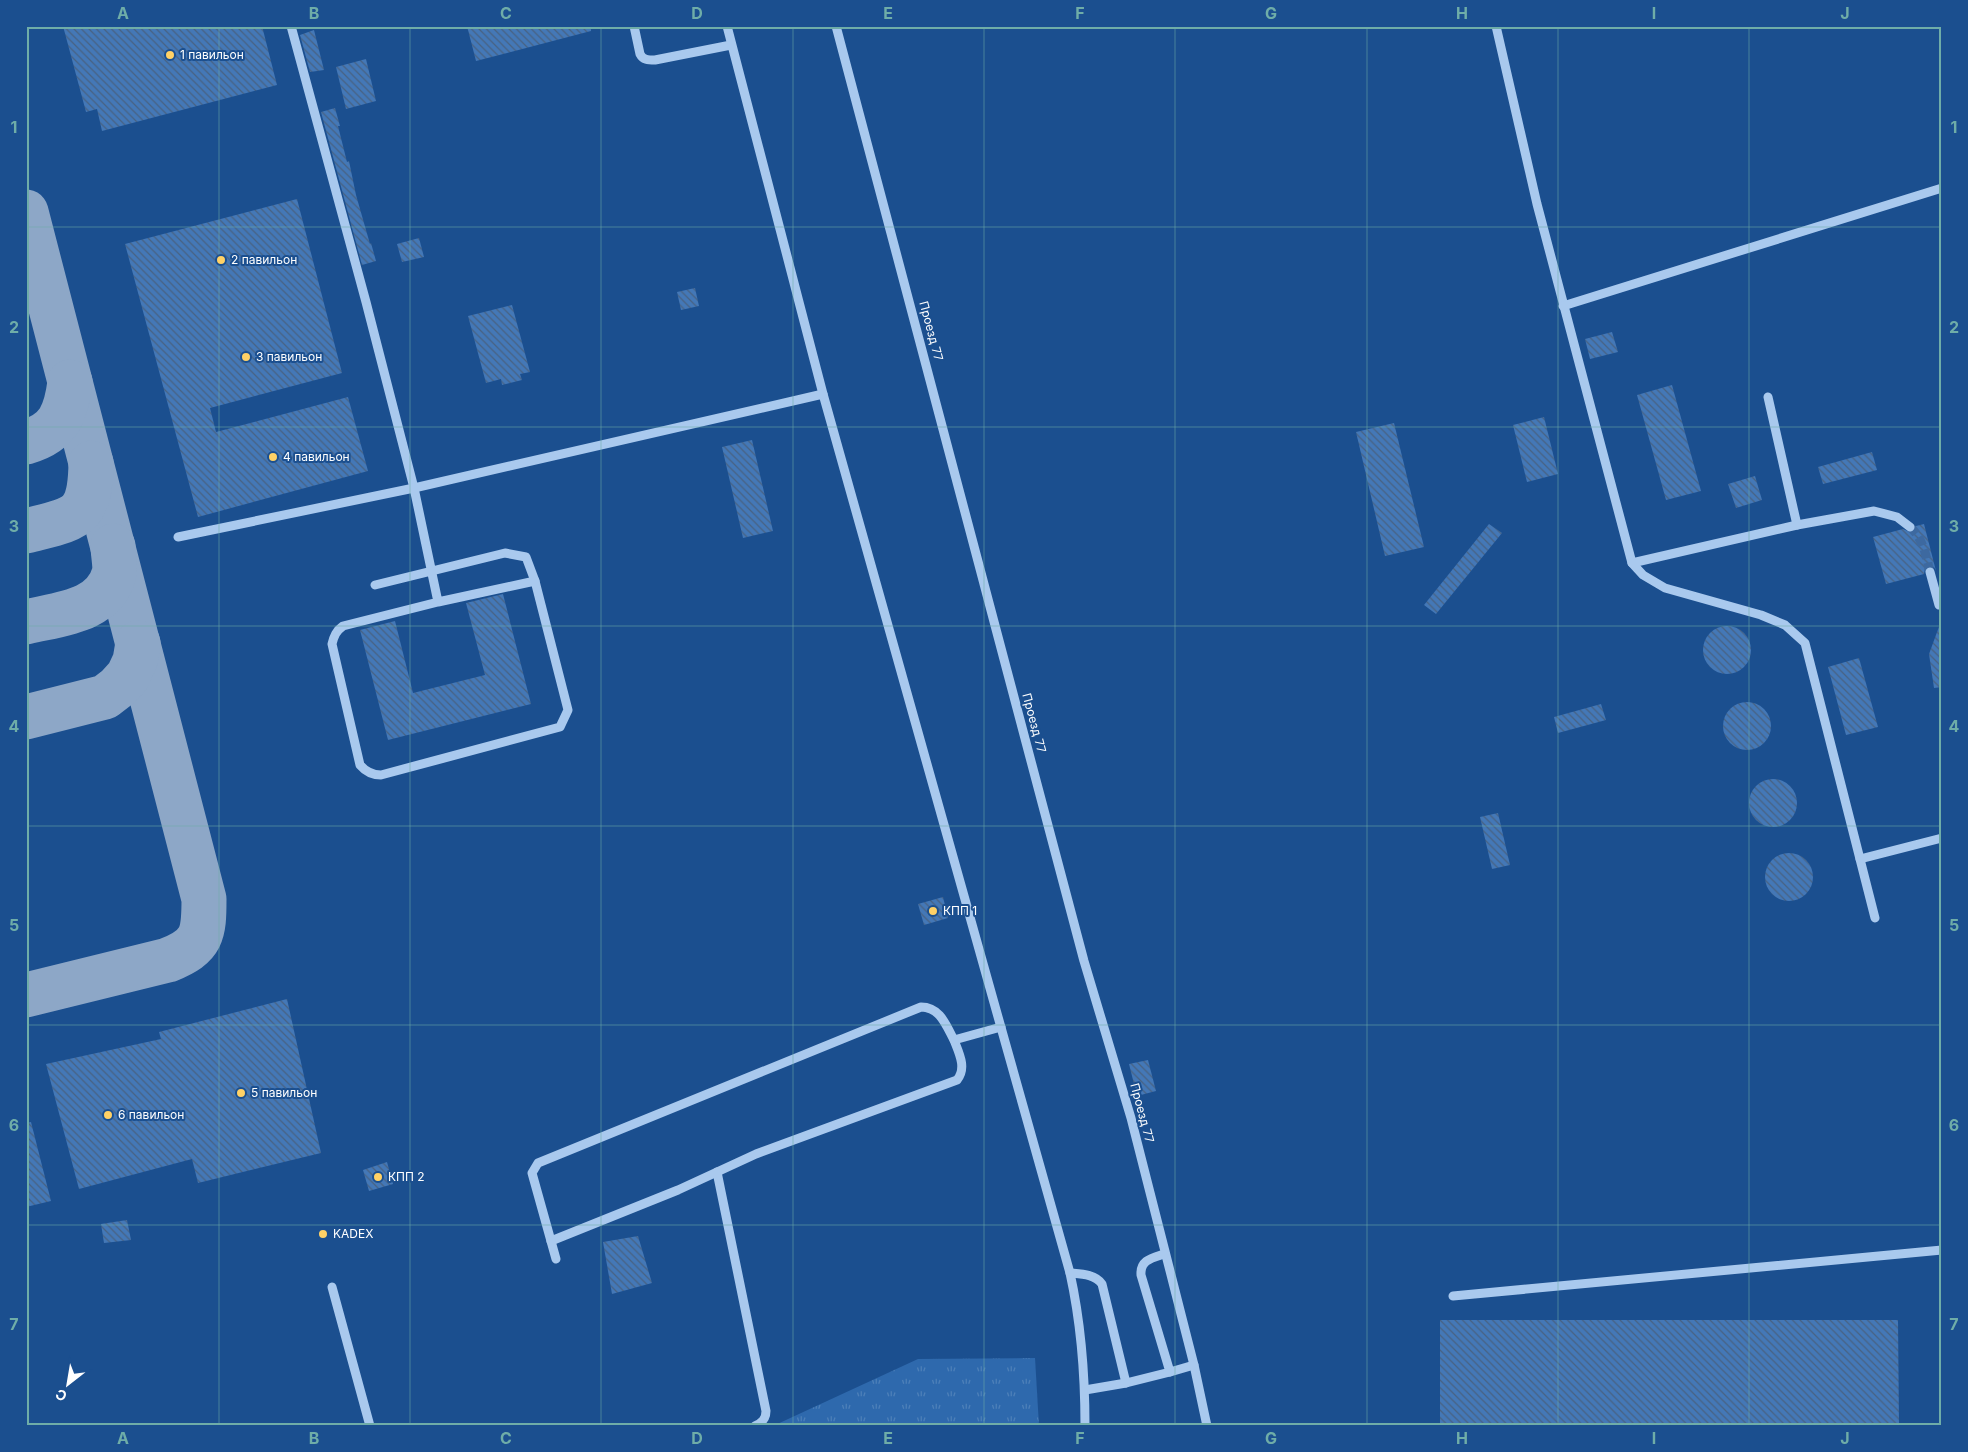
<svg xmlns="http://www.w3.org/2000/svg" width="1968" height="1452" viewBox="0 0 1968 1452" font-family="Inter,sans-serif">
  <defs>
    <pattern id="grass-tufts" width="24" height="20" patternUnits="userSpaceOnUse" patternTransform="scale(1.25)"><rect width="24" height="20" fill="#2e69ad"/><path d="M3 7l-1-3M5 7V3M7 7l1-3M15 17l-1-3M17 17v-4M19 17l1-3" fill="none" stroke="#4d80b9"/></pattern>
    <pattern id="building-back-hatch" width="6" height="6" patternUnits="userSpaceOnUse" patternTransform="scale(1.25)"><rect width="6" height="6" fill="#4478b7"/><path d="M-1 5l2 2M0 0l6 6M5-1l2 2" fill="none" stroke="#486282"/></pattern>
  </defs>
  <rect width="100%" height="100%" fill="#1b4f8f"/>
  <!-- grass -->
  <path fill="url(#grass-tufts)" d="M1035,1358L1039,1426H773L918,1359Z"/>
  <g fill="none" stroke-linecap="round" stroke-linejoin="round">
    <!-- taxiway -->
    <g stroke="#8da7c7" stroke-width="45">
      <path d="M26,212L204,899C204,934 203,946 168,960L26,995"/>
      <path d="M26,442C59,433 66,413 70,382"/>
      <path d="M26,531C76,518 90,520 91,463"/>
      <path d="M26,622C58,614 104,612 114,574C116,566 113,554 113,546"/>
      <path d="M26,717L105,697L118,687L128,676L135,661L138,643"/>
    </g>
  </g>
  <!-- building -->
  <g fill="url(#building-back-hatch)">
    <path d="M63,26H262L277,85L102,131L97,109L86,112Z"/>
    <path d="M467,26H591V31L476,61Z"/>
    <path d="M314,30L324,70L310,72L300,35Z"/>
    <path d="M366,59L376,101L346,109L336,67Z"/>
    <path d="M335,108L340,126H338L347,162L349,161L356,195L370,244L371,243L376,261L362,265L321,112Z"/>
    <path d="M297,199L342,373L210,408L216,432L348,397L368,471L198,517L125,244Z"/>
    <path d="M419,238L424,257L402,262L397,244Z"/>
    <path d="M695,288L699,306L681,310L677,292Z"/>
    <path d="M512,305L530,372L520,374L522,380L502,385L501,379L486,383L468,316Z"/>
    <path d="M1612,332L1618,352L1590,359L1585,339Z"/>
    <path d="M1672,385L1701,491L1666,500L1637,395Z"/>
    <path d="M1544,417L1558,474L1527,482L1513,425Z"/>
    <path d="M1394,423L1424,547L1385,556L1356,432Z"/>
    <path d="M752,440L773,531L743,538L722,447Z"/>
    <path d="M1872,452L1877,470L1823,484L1818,467Z"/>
    <path d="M1755,476L1762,500L1736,508L1728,484Z"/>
    <path d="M1489,524L1502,533L1436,614L1424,605Z"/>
    <path d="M1924,524L1936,571L1934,567L1929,566L1925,568L1924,574L1886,584L1873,537L1903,529L1912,533L1915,530L1916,526Z"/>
    <path d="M503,594L531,704L388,740L360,630L395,621L413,693L485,675L466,603Z"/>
    <path d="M1940,624L1942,687L1934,688L1929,654Z"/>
    <circle cx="1727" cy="650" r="24"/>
    <path d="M1859,658L1878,727L1846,735L1828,667Z"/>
    <circle cx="1747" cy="726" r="24"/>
    <path d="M1601,704L1606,720L1558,733L1554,717Z"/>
    <circle cx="1773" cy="803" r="24"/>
    <path d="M1498,813L1510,865L1492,869L1480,817Z"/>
    <circle cx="1789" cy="877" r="24"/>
    <path d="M943,897L948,918L924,925L918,904Z"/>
    <path d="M287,999L321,1153L198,1183L192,1159L79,1189L46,1064L161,1039L159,1032Z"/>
    <path d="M1148,1060L1156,1091L1137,1096L1129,1064Z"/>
    <path d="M31,1122L51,1201L26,1207V1123Z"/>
    <path d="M387,1162L393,1184L369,1191L363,1170Z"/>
    <path d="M127,1220L131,1240L104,1243L101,1224Z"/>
    <path d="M638,1236L652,1283L612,1294L603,1242Z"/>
    <path d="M1440,1320H1898L1899,1426H1440Z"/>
  </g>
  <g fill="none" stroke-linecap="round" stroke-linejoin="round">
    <!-- minor-tunnel -->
    <path stroke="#3d69a0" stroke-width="9" stroke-dasharray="9 4.5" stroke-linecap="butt" d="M1910,527C1923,538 1926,556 1930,572"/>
    <!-- minor -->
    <g stroke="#a9c9ee" stroke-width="9">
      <path d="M291,26L366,302L414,488L438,602L343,626C336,631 334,636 332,644L360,765C366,772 372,775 381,775L560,727L568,710L535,581L438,602"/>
      <path d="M634,26L640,54C643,60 648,60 655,60L731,45"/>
      <path d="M727,26L823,394L1070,1273C1081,1323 1085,1374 1085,1426"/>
      <path d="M836,26L1084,961L1131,1118L1194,1365L1207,1426"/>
      <path d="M1496,26L1537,204L1632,563L1643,575L1665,588L1761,615L1785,625L1805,643L1875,918"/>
      <path d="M1563,306L1942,188"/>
      <path d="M1768,397L1797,525"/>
      <path d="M178,537L414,488L823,394"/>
      <path d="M1632,563L1797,525L1874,511L1897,517L1910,527"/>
      <path d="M1930,572L1939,605"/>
      <path d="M375,585L505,553L526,557L535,581"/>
      <path d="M1860,859L1942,838"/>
      <path d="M717,1172L766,1411C766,1419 762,1423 755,1426"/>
      <path d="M551,1241L678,1190L756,1154L957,1080C967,1068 959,1053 954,1040L1001,1027"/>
      <path d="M556,1259L532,1173L538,1163L921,1007C940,1007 946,1025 954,1040"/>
      <path d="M1070,1273C1081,1274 1095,1274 1102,1284L1126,1383L1170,1372L1141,1275C1140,1260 1152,1258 1164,1254"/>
      <path d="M332,1287L370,1426"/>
      <path d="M1453,1296L1942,1250"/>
      <path d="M1170,1372L1194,1365"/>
      <path d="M1085,1390L1126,1383"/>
    </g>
  </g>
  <!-- grid -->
  <path fill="none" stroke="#6fada8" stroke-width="1" stroke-opacity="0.55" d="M219,26V1426M410,26V1426M601,26V1426M793,26V1426M984,26V1426M1175,26V1426M1367,26V1426M1558,26V1426M1749,26V1426M26,227H1942M26,427H1942M26,626H1942M26,826H1942M26,1025H1942M26,1225H1942"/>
  <!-- markers -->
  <g fill="#ffd166" stroke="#1b4f8f" stroke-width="2">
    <circle cx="170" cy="55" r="5"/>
    <circle cx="221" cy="260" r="5"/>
    <circle cx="246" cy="357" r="5"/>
    <circle cx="273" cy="457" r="5"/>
    <circle cx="933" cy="911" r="5"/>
    <circle cx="241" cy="1093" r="5"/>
    <circle cx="108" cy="1115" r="5"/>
    <circle cx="378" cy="1177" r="5"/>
    <circle cx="323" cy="1234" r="5"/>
  </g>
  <g text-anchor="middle" stroke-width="4" stroke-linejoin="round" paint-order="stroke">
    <!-- poi labels -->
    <g font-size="12" fill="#fff" stroke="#1b4f8f" text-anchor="start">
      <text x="180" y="59">1 павильон</text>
      <text x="231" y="264">2 павильон</text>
      <text x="256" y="361">3 павильон</text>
      <text x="283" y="461">4 павильон</text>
      <text x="943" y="915">КПП 1</text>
      <text x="251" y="1097">5 павильон</text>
      <text x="118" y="1119">6 павильон</text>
      <text x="388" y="1181">КПП 2</text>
      <text x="333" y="1238">KADEX</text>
    </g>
    <!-- street labels -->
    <g font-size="12" fill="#fff" stroke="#1b4f8f">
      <text transform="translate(931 331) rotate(75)" y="4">Проезд 77</text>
      <text transform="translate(1034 723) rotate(75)" y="4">Проезд 77</text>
      <text transform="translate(1142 1113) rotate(75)" y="4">Проезд 77</text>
    </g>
  </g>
  <!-- border -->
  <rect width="1968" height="1452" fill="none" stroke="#1b4f8f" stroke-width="55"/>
  <!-- north arrow -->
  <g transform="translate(68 1384) rotate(211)" stroke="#1b4f8f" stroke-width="4" paint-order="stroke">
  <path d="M0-4L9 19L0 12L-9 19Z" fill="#ffffff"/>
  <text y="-8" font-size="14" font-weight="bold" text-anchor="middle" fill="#ffffff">С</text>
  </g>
  <rect x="28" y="28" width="1912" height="1396" fill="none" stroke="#6fada8" stroke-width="2"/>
  <g font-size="16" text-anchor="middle" font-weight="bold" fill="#6fada8">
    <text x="123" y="19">A</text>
    <text x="314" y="19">B</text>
    <text x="506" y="19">C</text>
    <text x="697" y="19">D</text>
    <text x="888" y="19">E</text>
    <text x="1080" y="19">F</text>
    <text x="1271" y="19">G</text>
    <text x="1462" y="19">H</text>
    <text x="1654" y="19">I</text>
    <text x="1845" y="19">J</text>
    <text x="14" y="133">1</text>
    <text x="1954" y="133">1</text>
    <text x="14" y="333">2</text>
    <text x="1954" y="333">2</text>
    <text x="14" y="532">3</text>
    <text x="1954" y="532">3</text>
    <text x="14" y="732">4</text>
    <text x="1954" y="732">4</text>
    <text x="14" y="931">5</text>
    <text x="1954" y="931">5</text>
    <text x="14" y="1131">6</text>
    <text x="1954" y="1131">6</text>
    <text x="14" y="1330">7</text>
    <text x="1954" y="1330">7</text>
    <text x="123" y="1444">A</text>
    <text x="314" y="1444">B</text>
    <text x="506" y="1444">C</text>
    <text x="697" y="1444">D</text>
    <text x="888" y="1444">E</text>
    <text x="1080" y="1444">F</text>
    <text x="1271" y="1444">G</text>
    <text x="1462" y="1444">H</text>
    <text x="1654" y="1444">I</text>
    <text x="1845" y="1444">J</text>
  </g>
</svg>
